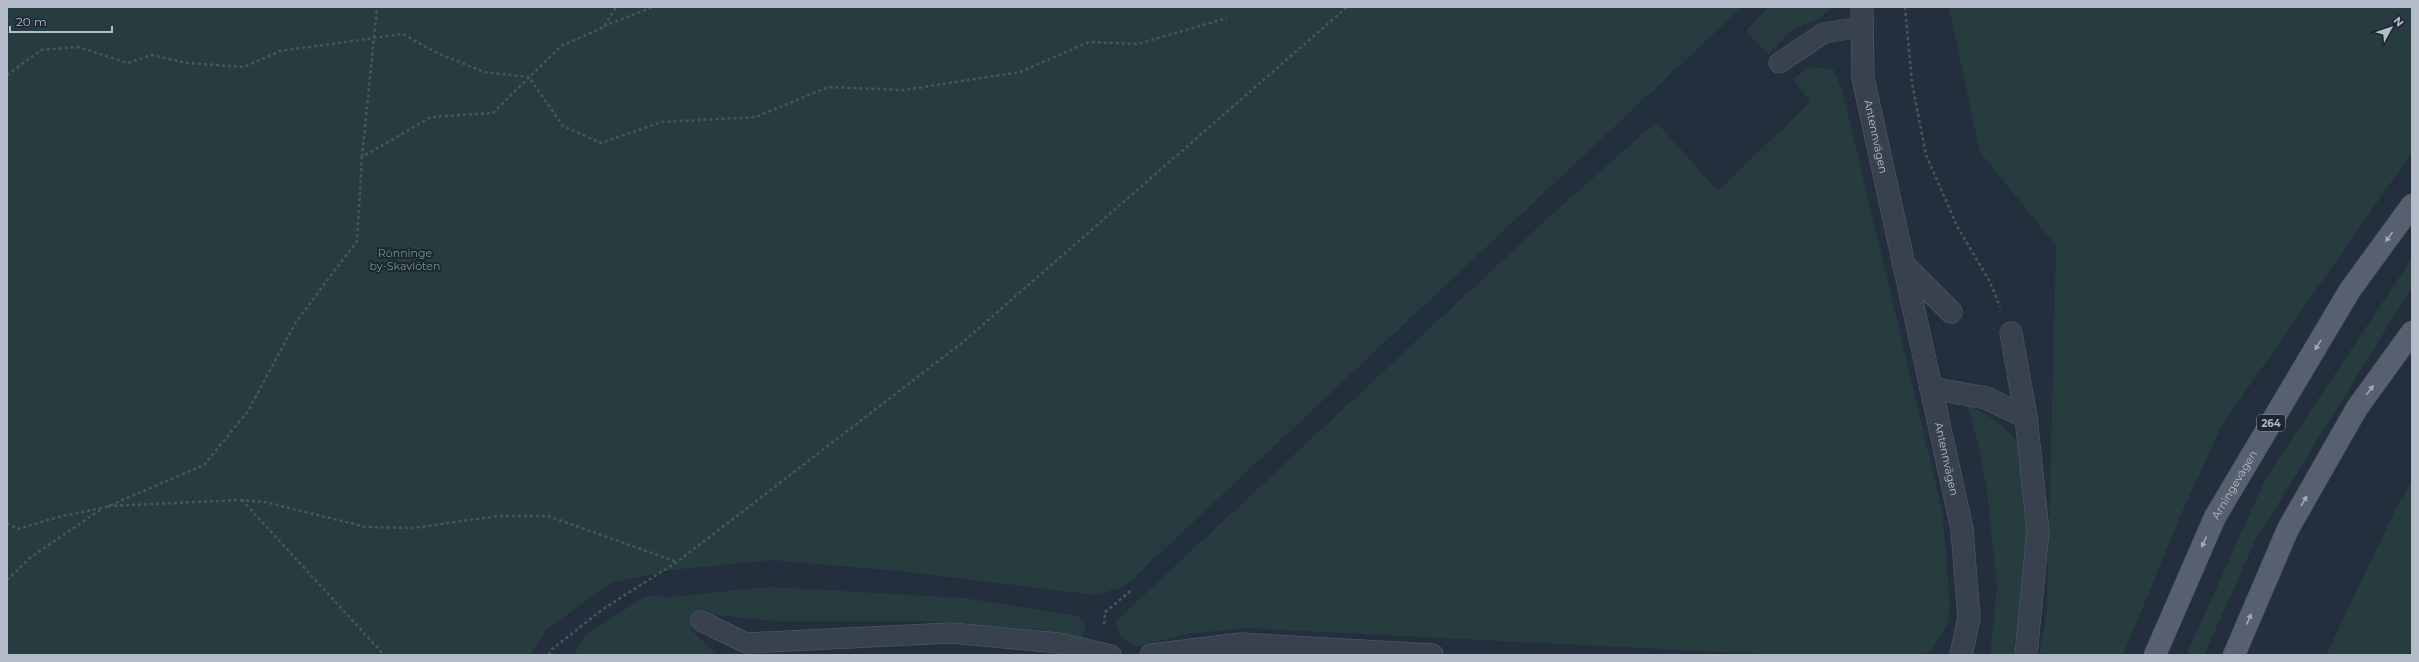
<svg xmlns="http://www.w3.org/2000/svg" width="2419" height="662" viewBox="0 0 2419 662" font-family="Montserrat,sans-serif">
  <rect width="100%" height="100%" fill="#242f3e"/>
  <!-- green -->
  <g fill="#263c3f">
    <path d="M7,7H1742L1124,587L1095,595L900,571L772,560L671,570L611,583L547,629L530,655H7Z"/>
    <path d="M1769,7H1833L1820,18L1792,30L1768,54L1745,32Z"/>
    <path d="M1949,7H2412V152L2222,425L2183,510L2123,655H2039L2047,611L2056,246L1980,152Z"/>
    <path d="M1808,67L1833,69L1842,89L1942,510L1950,605L1947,624L1932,650L1922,655H1779L1247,628L1186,634L1135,647L1120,635L1115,622L1549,217L1656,122L1718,191L1810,102L1793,79Z"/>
    <path d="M2412,258V287L2255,541L2204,655H2186L2267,476Z"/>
    <path d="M1967,404L1995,420L2017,441L2024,494L2027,546L2014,655H1990L1997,587L1987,491L1978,444Z"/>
    <path d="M2412,482V655H2326L2400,500Z"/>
    <path d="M770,587L964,598L1078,616L1086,624L1081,639L1038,630L927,621H775L700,613L690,629L717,655H573L586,635L646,596L671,597Z"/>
  </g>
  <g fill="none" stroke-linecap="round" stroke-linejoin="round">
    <defs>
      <g id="lane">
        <path d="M1779,63L1824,33L1862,27"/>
        <path d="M701,621L746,643L951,633L1059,643L1111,655"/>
      </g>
      <g id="street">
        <path id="s1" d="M1862,7L1863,78L1962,529L1969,618L1961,655"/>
        <path d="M1904,265L1951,312"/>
        <path d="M2011,333L2026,417L2038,531L2026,655"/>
        <path d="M1931,388L1986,398L2026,417"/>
        <path d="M1151,655L1241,644L1432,655"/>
      </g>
      <g id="primary">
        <path id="s2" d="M2155,655L2215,517L2350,290L2412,205"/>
        <path d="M2234,655L2288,529L2357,408L2412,332"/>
      </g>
    </defs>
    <!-- lane casing -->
    <use href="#lane" stroke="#565f6c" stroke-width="21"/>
    <!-- street casing -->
    <use href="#street" stroke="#565f6c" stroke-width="23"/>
    <!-- primary casing -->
    <use href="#primary" stroke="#414a57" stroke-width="23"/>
    <!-- path -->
    <g stroke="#44595c" stroke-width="2.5" stroke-dasharray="3 3" stroke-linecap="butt">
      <path d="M1905,7L1912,83L1926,155L1957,226L1990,282L2000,307"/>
      <path d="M604,26L653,7"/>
      <path d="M7,75L41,50L78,47L128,63L152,55L187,63L244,67L280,51L403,34L435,52L484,72L529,77L563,126L601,143L662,122L756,117L828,87L904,90L1020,72L1089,42L1138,44L1227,18"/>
      <path d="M362,157L377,7"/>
      <path d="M242,500L384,655"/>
      <path d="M108,506L241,500L265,502L366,527L413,528L498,516H548L677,562"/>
      <path d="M7,523L18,529L58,517L106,507L204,465L248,411L296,322L357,241L362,157L431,117L493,113L561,46L604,27L616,7"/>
      <path d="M7,580L31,557L103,508"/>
      <path d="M1104,624L1105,612L1133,589"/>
      <path d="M549,655L551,650L603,609L677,562L963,342L1347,7"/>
    </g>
    <!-- lane -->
    <use href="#lane" stroke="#38414e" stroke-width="20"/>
    <!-- street -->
    <use href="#street" stroke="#38414e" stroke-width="22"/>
    <!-- primary -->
    <use href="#primary" stroke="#56606e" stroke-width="22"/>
  </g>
  <!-- one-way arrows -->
  <defs><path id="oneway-solid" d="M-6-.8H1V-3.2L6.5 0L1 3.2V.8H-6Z"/></defs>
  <g fill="#a1aab7">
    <use href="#oneway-solid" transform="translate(2389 237) rotate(126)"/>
    <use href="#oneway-solid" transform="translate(2318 345) rotate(121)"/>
    <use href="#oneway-solid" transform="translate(2370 390) rotate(-54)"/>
    <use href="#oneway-solid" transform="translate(2304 501) rotate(-60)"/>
    <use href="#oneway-solid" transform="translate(2204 542) rotate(114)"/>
    <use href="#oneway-solid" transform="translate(2249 619) rotate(-67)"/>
  </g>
  <g text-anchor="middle" stroke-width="4" stroke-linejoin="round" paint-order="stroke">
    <!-- shield labels -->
    <rect fill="#1d2633" stroke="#878f9c" stroke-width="1" x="2257" y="415" width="28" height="16" rx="3"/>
    <g font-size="10" font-weight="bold" fill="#b4bcc9">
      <text x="2271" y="427">264</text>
    </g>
    <!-- street labels -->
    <g font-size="11" fill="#b4bcc9" stroke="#1d2633">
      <text dy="4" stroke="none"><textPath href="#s1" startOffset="131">Antennvägen</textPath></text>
      <text dy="4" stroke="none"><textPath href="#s1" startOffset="461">Antennvägen</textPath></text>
      <text dy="4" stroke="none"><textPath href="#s2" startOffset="188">Arningevägen</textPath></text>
    </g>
    <!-- park labels -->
    <g font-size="11" fill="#6b9a76" stroke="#1d2633">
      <text x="405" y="257">Rönninge<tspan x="405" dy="13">by-Skavlöten</tspan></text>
    </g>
  </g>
  <!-- border -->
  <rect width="2419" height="662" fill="none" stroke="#b4bcc9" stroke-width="16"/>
  <!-- north arrow -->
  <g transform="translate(2391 28) rotate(50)" stroke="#1d2633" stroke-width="3" paint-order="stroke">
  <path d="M0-3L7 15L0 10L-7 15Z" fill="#b4bcc9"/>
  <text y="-6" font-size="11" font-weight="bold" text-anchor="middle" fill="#b4bcc9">N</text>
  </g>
  <!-- scale -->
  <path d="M10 26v6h102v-6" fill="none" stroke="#b4bcc9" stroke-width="2"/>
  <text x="16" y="26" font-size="12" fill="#b4bcc9" stroke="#1d2633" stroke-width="3" paint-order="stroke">20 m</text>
</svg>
